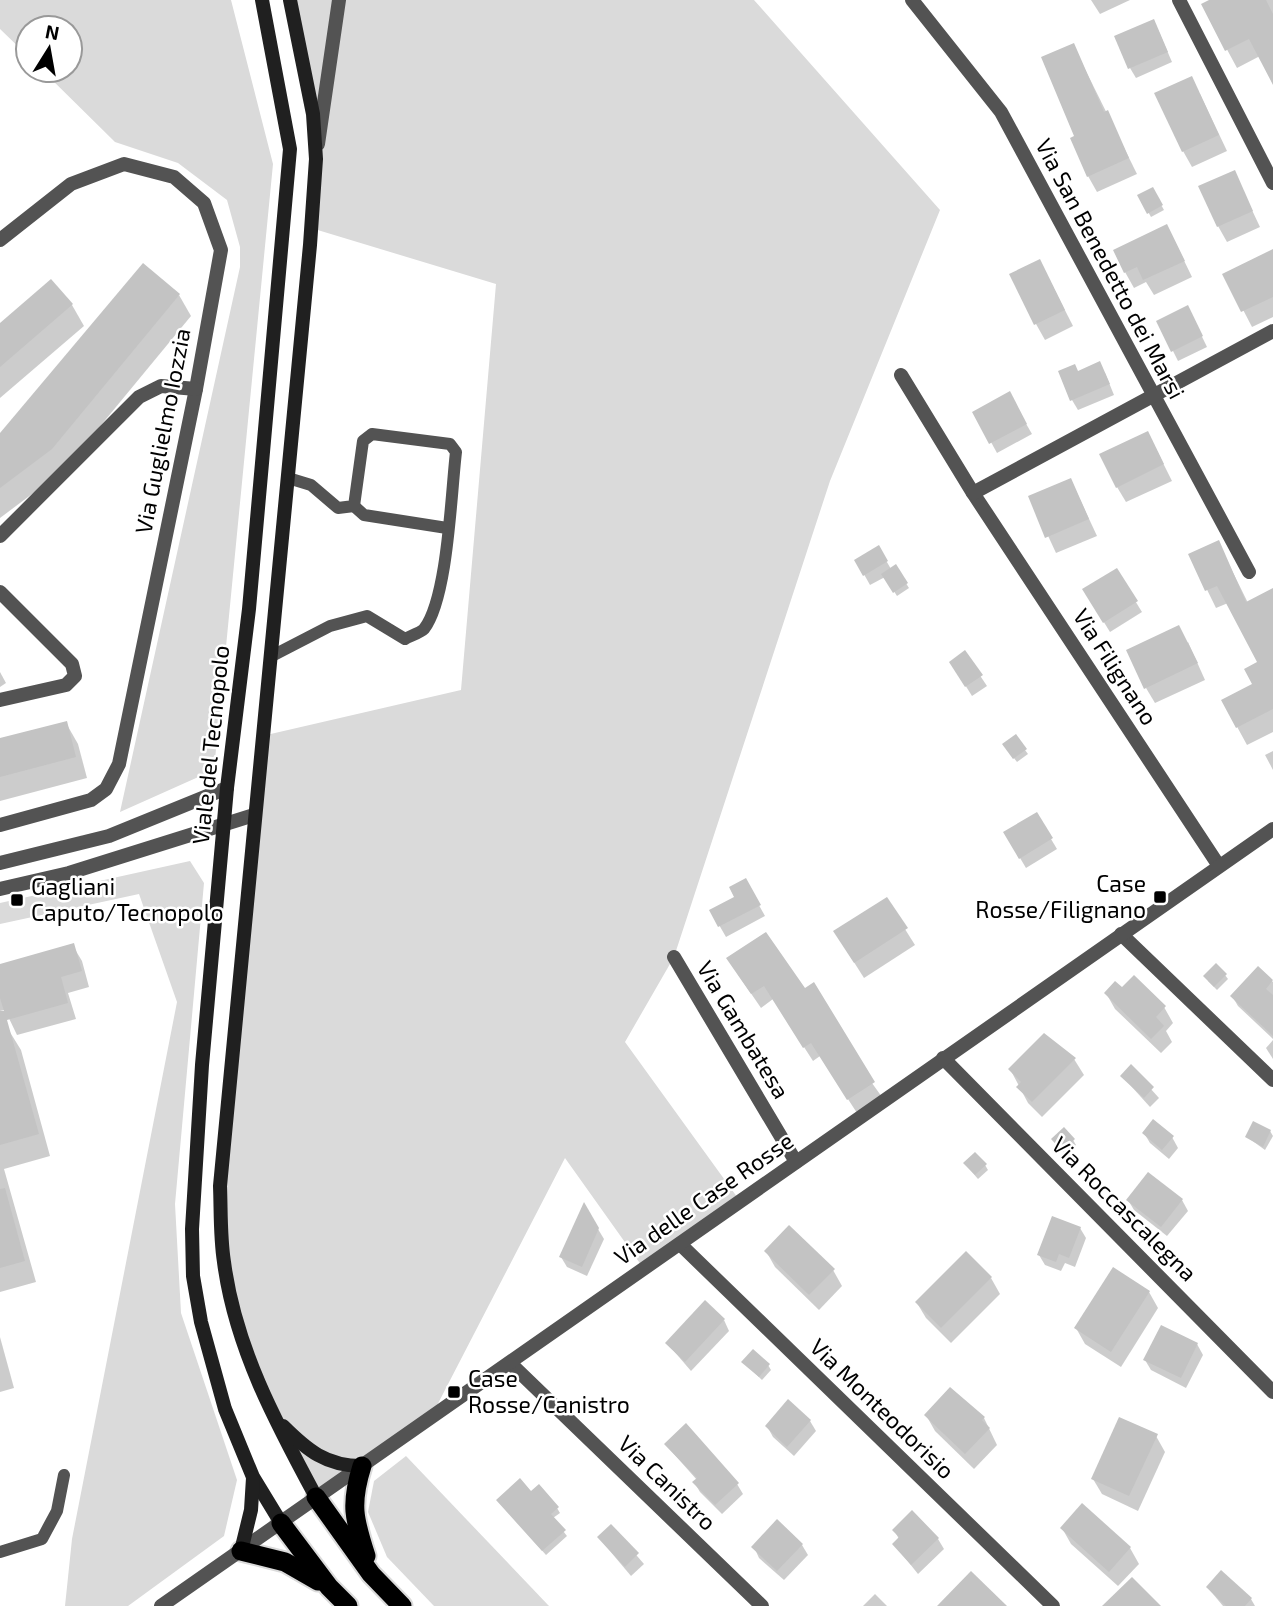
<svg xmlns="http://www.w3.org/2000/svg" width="1273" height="1606" viewBox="0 0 1273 1606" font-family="'Exo 2',sans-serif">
  <rect width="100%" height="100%" fill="#fff"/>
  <!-- green -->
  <g fill="#dadada">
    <path d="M0,0H231L273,164L214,770L120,812L240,267V247L227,200L178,163L115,142L42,70H70V28H28V56L0,29Z"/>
    <path d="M289,0H754L940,210L830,481L674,957L625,1042L740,1201L644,1269L565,1158L430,1419L316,1497L268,1405L231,1299L220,1186L262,736L461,690L496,284L311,228L316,159Z"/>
    <path d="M190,861L204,883L175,1204L181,1313L237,1480L224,1536L128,1606H65L72,1539L177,1002L139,894L0,924V903Z"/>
    <path d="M406,1456L549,1606H434L387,1557L368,1512L374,1481Z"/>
  </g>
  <!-- shadow -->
  <g fill="#0003">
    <path d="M1091,0H1130L1100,14Z"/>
    <path d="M1213,0H1273V81L1260,56L1237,68L1203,5Z"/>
    <path d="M1159,32L1172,62L1136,78L1130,68Z"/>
    <path d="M1073,45L1137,174L1097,192L1088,176L1076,137Z"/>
    <path d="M1200,94L1227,151L1192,167L1183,151Z"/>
    <path d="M1234,172L1260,227L1227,242L1218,226Z"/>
    <path d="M1152,189L1164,210L1151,217L1139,196Z"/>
    <path d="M1175,242L1192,277L1154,295L1146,282L1134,288L1125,272Z"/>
    <path d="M1273,251V317L1252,327L1225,275Z"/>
    <path d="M1048,277L1073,326L1045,340L1036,324Z"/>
    <path d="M51,282L72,305L84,326L0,398V325Z"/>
    <path d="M179,295L191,316L64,470L0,518V435Z"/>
    <path d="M1193,318L1207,347L1178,361L1173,351Z"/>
    <path d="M1078,372L1105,373L1114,395L1078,410L1072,400Z"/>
    <path d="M1009,394L1032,434L997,453L975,413Z"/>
    <path d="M1156,449L1172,481L1126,502L1117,487Z"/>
    <path d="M1071,480L1097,536L1056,553L1030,497Z"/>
    <path d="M1218,542L1248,603L1273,590V732L1247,745L1223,701L1254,685L1260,663L1228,603L1216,608L1190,555Z"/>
    <path d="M878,547L891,569L895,566L909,588L897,596L885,577L870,585L856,560Z"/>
    <path d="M1116,570L1142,612L1110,632L1084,590Z"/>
    <path d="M1188,642L1205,680L1155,703L1146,688Z"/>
    <path d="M965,653L987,686L972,696L957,672Z"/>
    <path d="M0,672L6,683L0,687Z"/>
    <path d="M66,723L78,744L87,778L0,801V740Z"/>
    <path d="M1007,749L1025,750L1028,754L1017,762Z"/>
    <path d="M1273,751V770L1265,755Z"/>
    <path d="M1036,814L1057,849L1026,868L1005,833Z"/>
    <path d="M745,880L765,916L726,937L711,911L736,898Z"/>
    <path d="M886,899L915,945L864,978L845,948Z"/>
    <path d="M765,934L882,1097L857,1113L820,1056L813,1061L773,999L761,1008L737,973Z"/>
    <path d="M73,946L82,961L89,987L68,993L76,1019L17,1035L5,1010L0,1011V966Z"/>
    <path d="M1258,968L1273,982V1039L1238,1006L1232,996Z"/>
    <path d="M1225,975L1228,979L1217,990L1208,981Z"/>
    <path d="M1122,990L1164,1007L1173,1023L1166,1031L1172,1042L1161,1053L1115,1009L1106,993Z"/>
    <path d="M8,1029L21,1050L50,1156L4,1169L36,1282L0,1292V1031Z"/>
    <path d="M1273,1040V1059L1266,1048Z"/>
    <path d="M1074,1059L1084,1075L1042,1117L1028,1103L1010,1069Z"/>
    <path d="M1131,1067L1159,1098L1150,1107L1122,1076Z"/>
    <path d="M1270,1131L1273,1136L1265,1150L1247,1137Z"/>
    <path d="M1144,1133L1172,1137L1178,1148L1169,1159L1150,1143Z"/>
    <path d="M1053,1140H1073L1076,1145L1065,1155Z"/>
    <path d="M965,1164L985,1165L988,1170L978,1179Z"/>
    <path d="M1149,1174L1182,1200L1188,1211L1167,1236L1134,1210L1128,1200Z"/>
    <path d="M584,1206L604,1239L587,1276L567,1267L561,1257Z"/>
    <path d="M1080,1228L1086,1238L1075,1267L1065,1263L1061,1271L1045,1265L1039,1255Z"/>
    <path d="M766,1251L833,1270L842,1286L819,1310L775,1267Z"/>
    <path d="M991,1278L1000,1294L951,1343L926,1318L917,1303Z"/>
    <path d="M1149,1292L1158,1308L1121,1367L1085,1344L1076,1328Z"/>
    <path d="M724,1320L729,1331L691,1371L667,1343Z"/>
    <path d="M0,1337L14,1388L0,1392Z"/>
    <path d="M1197,1344L1203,1355L1186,1388L1151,1370L1145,1360Z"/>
    <path d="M743,1362L768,1365L771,1370L762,1380Z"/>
    <path d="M926,1415L984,1418L997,1445L974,1469L935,1431Z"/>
    <path d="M810,1421L816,1431L794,1456L773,1437L767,1426Z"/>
    <path d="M1156,1436L1165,1452L1138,1511L1102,1494L1093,1479Z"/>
    <path d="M666,1445L737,1484L743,1494L722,1514L700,1492L694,1482L697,1480Z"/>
    <path d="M531,1494L557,1508L560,1513L553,1518L567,1536L546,1555L501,1504Z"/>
    <path d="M611,1526L644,1564L631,1576L599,1538Z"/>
    <path d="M1062,1528L1130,1548L1139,1564L1118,1586L1071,1544Z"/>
    <path d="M894,1530L938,1539L944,1549L918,1574L894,1544L899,1539Z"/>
    <path d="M802,1545L808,1555L784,1580L759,1558L754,1547Z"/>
    <path d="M1208,1588L1251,1599L1255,1606H1223Z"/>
    <path d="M875,1594L887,1606H863Z"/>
  </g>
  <!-- building -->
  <g fill="#c3c3c3">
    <path d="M1209,0H1266L1273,14V85L1249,39L1225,51L1201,4Z"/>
    <path d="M1154,19L1168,52L1128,69L1114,36Z"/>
    <path d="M1074,43L1104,112L1108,110L1129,158L1087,177L1070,138L1074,136L1041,57Z"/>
    <path d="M1192,76L1219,135L1182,152L1154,93Z"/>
    <path d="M1235,170L1253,211L1217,227L1198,186Z"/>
    <path d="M1153,187L1163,205L1147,214L1137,195Z"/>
    <path d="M1167,224L1185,261L1143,280L1137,267L1124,273L1113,250Z"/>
    <path d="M1273,249V297L1241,312L1222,274Z"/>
    <path d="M1040,259L1065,310L1034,325L1009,274Z"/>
    <path d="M143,263L180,294L52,449L0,488V433Z"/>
    <path d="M51,279L73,304L0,367V323Z"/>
    <path d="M1188,305L1203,336L1171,352L1156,321Z"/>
    <path d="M1100,361L1110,384L1070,401L1058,371L1075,364L1078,371Z"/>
    <path d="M1010,391L1027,424L989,444L972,412Z"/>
    <path d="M1148,431L1164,464L1116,488L1099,454Z"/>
    <path d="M1071,478L1089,519L1045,538L1028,496Z"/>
    <path d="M1219,540L1246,602L1273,588V709L1236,728L1221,700L1252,684L1244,669L1257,662L1217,586L1205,591L1188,554Z"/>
    <path d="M879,545L888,561L863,576L854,560Z"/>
    <path d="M896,564L908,583L893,593L881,574Z"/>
    <path d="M1117,568L1138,601L1103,623L1082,589Z"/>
    <path d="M1179,625L1198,663L1144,689L1126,650Z"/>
    <path d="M965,650L983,675L965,687L949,662Z"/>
    <path d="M67,721L76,757L0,777V738Z"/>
    <path d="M1016,734L1027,749L1013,759L1002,744Z"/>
    <path d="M1037,812L1053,838L1019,859L1003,832Z"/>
    <path d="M746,878L761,905L718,927L709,910L734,897L729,887Z"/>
    <path d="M887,897L908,928L854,963L833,931Z"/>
    <path d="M766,932L805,988L814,982L875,1082L847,1100L811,1043L803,1048L764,986L751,994L726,958Z"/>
    <path d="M74,943L82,971L61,977L68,1003L7,1020L39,1134L0,1145V1011H4L0,998V964Z"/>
    <path d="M1216,963L1227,974L1214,987L1203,976Z"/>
    <path d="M1258,966L1273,980L1266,989L1273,995V1036L1230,996Z"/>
    <path d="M1134,975L1166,1006L1156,1017L1164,1026L1151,1039L1104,993L1115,981L1122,987Z"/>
    <path d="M1044,1033L1076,1058L1032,1102L1016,1087L1021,1082L1008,1069Z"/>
    <path d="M1131,1064L1154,1087L1144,1098L1120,1076Z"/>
    <path d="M1153,1119L1174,1136L1162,1150L1142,1133Z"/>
    <path d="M1253,1121L1271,1130L1263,1147L1245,1137Z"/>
    <path d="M1064,1127L1075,1139L1062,1151L1051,1139Z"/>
    <path d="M975,1152L987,1164L975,1175L963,1163Z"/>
    <path d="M1148,1172L1183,1199L1161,1227L1126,1200Z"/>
    <path d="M5,1188L25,1261L0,1268V1189Z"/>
    <path d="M584,1202L599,1228L582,1267L559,1257Z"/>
    <path d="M1052,1216L1081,1227L1069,1258L1059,1254L1056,1262L1037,1255Z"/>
    <path d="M789,1225L835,1269L809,1295L764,1251Z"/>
    <path d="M966,1251L992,1277L941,1328L915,1302Z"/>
    <path d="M1113,1267L1150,1291L1111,1352L1074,1328Z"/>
    <path d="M705,1300L725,1319L685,1362L665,1343Z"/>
    <path d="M1161,1325L1198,1343L1181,1378L1143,1360Z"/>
    <path d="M753,1349L770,1364L759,1377L741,1362Z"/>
    <path d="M950,1387L985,1417L982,1420L990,1428L965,1454L924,1415Z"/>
    <path d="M788,1399L811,1420L787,1447L765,1426Z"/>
    <path d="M1119,1417L1158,1434L1129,1496L1091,1479Z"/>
    <path d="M686,1423L739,1483L715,1505L692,1482L697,1478L664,1444Z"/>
    <path d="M520,1478L531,1491L539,1484L559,1507L551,1514L566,1530L542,1551L496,1500Z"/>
    <path d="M1082,1503L1131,1547L1109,1572L1060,1528Z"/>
    <path d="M912,1510L939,1538L911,1565L892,1544L899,1537L892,1530Z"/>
    <path d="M777,1519L803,1544L777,1571L751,1547Z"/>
    <path d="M611,1524L639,1553L625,1567L597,1537Z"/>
    <path d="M1221,1570L1252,1598L1245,1606H1226L1206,1587Z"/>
    <path d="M971,1571L1007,1606H937Z"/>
    <path d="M1132,1577L1161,1606H1102Z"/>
  </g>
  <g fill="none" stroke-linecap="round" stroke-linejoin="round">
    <defs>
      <g id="trunk">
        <path d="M362,1466C350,1504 354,1519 366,1556"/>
        <path d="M316,1497L371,1574L402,1606"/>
        <path d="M281,1523L329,1587L348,1606"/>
        <path d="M241,1551L285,1562L318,1581"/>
      </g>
    </defs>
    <!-- trunk casing -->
    <use href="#trunk" stroke="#dbdbdb" stroke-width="23"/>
    <!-- service -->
    <g stroke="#535353" stroke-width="12">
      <path d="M354,506L364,515L447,528"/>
      <path d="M270,657L330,626L367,616L405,639C410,636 420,633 424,629C448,598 451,493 456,452L450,444L372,434L363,441L354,506L338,508L311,485L288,478"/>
      <path d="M0,1552L42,1539L57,1511L64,1475"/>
    </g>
    <!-- minor -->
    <g stroke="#535353" stroke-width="14">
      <path d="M912,0L1001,112L1249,572"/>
      <path d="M1179,0L1273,183"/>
      <path d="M318,144L339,0"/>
      <path d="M0,240L71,184L124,164L174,177L204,203L221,250L196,389L119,764L106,789L91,800L0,825"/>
      <path d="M901,375L973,493L1219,866"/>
      <path d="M973,493L1273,331"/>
      <path d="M0,536L139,397L161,386L196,389"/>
      <path d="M0,592L72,664L75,676L66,685L0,700"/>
      <path d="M0,863L109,836L227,788"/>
      <path d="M0,889L69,873L254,815"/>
      <path d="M1121,934L1273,1080"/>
      <path d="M674,957L796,1162"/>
      <path d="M943,1058L1273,1392"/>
      <path d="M680,1244L1053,1606"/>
      <path d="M510,1363L762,1606"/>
    </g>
    <!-- tertiary -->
    <path stroke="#535353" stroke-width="14" d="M161,1606L1273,829"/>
    <!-- secondary -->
    <g stroke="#202020" stroke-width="14">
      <path d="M262,0L290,149L249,609L227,788L202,1065L192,1229L193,1276L201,1322L225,1409L253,1477L281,1523"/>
      <path d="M290,0L313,114L316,159L310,245L220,1186C221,1211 220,1237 224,1262C235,1347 276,1423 316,1497"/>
      <path d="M283,1426C307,1450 326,1466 362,1466"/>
      <path d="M241,1551L251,1510L253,1478"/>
    </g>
    <!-- trunk -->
    <use href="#trunk" stroke="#000" stroke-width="19"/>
  </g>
  <!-- markers -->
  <g fill="#000" stroke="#fff" stroke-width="2.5">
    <rect x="1153" y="890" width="14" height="14" rx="3.5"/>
    <rect x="10" y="893" width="14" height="14" rx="3.5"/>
    <rect x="447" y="1385" width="14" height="14" rx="3.5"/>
  </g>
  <g text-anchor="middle" stroke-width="5" stroke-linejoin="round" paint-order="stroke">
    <!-- street labels -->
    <g font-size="23" fill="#000" stroke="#fff">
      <text transform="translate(1110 269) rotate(62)" y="8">Via San Benedetto dei Marsi</text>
      <text transform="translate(163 431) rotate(-79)" y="8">Via Guglielmo Iozzia</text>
      <text transform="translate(1115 667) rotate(57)" y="8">Via Filignano</text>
      <text transform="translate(211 745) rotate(-84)" y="8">Viale del Tecnopolo</text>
      <text transform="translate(743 1030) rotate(59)" y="8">Via Gambatesa</text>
      <text transform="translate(704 1199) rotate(-35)" y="8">Via delle Case Rosse</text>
      <text transform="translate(1124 1209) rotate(45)" y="8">Via Roccascalegna</text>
      <text transform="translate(882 1409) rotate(44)" y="8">Via Monteodorisio</text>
      <text transform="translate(667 1483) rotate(44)" y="8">Via Canistro</text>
    </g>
    <!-- poi labels -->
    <g font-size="23" fill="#000" stroke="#fff" text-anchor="start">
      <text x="1146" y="892" text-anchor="end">Case<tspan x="1146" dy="26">Rosse/Filignano</tspan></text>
      <text x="31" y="895">Gagliani<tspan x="31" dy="26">Caputo/Tecnopolo</tspan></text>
      <text x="468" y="1387">Case<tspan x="468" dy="26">Rosse/Canistro</tspan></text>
    </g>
  </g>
  <!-- north arrow -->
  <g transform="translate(49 49) rotate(11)"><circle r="33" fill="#ffffff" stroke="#999999" stroke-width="2"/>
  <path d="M0-5L12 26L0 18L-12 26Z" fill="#000000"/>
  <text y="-10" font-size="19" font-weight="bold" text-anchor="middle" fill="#000000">N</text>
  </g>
</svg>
